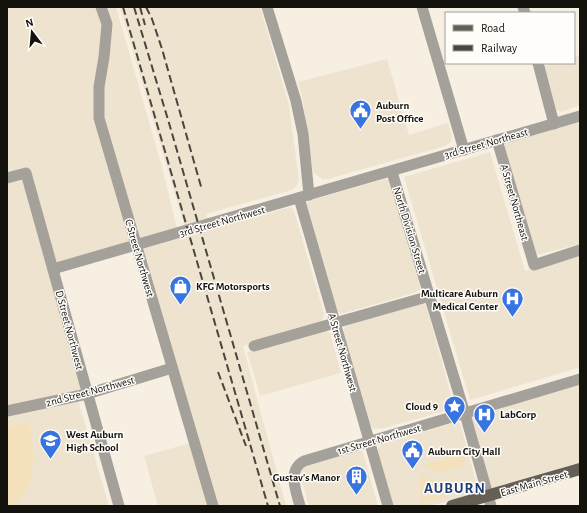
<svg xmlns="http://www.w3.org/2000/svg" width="587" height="513" viewBox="0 0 587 513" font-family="'Alegreya Sans',sans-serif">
  <rect width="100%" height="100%" fill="#f7efe2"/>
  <!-- built -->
  <g fill="#eee3cf">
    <path d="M7,7H116L162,167L178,233L53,270L87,394L77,397L109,506H7Z"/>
    <path d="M120,7H260L289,105L299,180L297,185L292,190L206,214L212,229L291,207L294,211L323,310L324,315L320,324L243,346L286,506H158L144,456L194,442L138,249L187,235Z"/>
    <path d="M580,55V105L561,112L556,109L544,66L554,63H574V57Z"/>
    <path d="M387,59L409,135L448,123L452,137L451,142L445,146L328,179H323L316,175L313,172L303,100L298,82Z"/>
    <path d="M580,122V244L536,255L504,146L507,142Z"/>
    <path d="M490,152L525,271L580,255V366L578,368L470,400L404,177Z"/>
    <path d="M385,179H388L390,182L421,289L414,293L341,314L336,311L306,203L308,201Z"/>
    <path d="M423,303L426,305L454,406L452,409L384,428L374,429L370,425L343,335L344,328L349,323Z"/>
    <path d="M323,331H326L330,333L341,373L260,396L258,388L247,352Z"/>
    <path d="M580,385V465L577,466L574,464L502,485L498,488H492L489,482L475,427L472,424L471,418L473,415Z"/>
    <path d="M457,422L460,423L476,481L479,483L481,490L475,495L429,506H393L377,450L379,447L382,444Z"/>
    <path d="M358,450H361L363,453L378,506H309L301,477L302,470L306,466Z"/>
  </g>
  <!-- grass -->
  <g fill="#f5e0bc">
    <path d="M29,422C32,441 36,463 30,483C27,491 19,499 13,506H7V427Z"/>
    <path d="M462,455L465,465L440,473L427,466L428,464Z"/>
    <path d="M422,475L429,479L424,489L428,500L430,501L420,504L419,502L423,500L418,482Z"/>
    <path d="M431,480L436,483V485L451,492L449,496L433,501L429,498L426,489Z"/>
  </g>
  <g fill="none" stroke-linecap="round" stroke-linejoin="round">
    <!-- minor -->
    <g stroke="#a4a19b" stroke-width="11">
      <path d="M101,7L107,24L104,57L99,87V118L213,506"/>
      <path d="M267,7L296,101L303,134L309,195"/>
      <path d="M422,7L464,150"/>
      <path d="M523,7L525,13"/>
      <path d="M538,63L554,124"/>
      <path d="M497,140L534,265L580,250"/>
      <path d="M392,172L465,414L491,506"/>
      <path d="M7,178L26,173L119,506"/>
      <path d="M299,198L388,506"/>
      <path d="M53,269L580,116"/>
      <path d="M254,346L430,296"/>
      <path d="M7,411L87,394L172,368"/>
      <path d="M300,506C296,491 287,470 304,461L580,379"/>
    </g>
    <!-- major -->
    <path stroke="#656056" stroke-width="12" d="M452,506L580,469"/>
    <!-- rail -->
    <g stroke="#49463f" stroke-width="2" stroke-dasharray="8 4" stroke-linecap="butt">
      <path d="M123,7L268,506"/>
      <path d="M134,7L169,123L280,506"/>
      <path d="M140,7L145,25"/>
      <path d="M146,7L152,19L162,49L202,190"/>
      <path d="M218,372L246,446"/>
    </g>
  </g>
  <!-- icons -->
  <defs>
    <symbol id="civic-pin" viewBox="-11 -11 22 30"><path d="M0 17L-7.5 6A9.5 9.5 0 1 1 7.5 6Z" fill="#3773e1" stroke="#fffdfa"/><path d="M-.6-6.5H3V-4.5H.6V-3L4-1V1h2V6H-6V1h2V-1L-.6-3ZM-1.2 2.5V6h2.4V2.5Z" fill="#fff"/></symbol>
    <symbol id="shop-pin" viewBox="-11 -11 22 30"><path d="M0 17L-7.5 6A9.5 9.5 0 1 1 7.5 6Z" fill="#3773e1" stroke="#fffdfa"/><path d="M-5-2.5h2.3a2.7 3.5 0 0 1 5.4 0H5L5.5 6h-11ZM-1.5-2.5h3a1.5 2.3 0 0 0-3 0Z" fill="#fff"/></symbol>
    <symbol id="hospital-pin" viewBox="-11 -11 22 30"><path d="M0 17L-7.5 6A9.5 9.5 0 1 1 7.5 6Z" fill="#3773e1" stroke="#fffdfa"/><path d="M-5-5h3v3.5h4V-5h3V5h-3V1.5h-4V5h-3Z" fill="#fff"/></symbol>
    <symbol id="sight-pin" viewBox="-11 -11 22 30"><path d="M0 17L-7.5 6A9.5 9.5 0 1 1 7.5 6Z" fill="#3773e1" stroke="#fffdfa"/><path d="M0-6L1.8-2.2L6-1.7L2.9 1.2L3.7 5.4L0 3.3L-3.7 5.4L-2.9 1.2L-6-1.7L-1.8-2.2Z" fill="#fff"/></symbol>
    <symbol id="school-pin" viewBox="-11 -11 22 30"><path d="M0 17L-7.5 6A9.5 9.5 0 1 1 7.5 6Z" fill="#3773e1" stroke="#fffdfa"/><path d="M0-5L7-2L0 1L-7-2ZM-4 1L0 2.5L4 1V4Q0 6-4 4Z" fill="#fff"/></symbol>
    <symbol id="building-pin" viewBox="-11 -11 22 30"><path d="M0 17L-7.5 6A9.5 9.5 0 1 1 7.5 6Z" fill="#3773e1" stroke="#fffdfa"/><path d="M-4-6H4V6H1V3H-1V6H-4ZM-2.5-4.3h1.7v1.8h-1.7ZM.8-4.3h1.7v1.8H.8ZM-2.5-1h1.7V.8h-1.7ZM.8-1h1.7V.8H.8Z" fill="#fff"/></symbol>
  </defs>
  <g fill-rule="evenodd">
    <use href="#civic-pin" x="348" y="98" width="25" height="34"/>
    <use href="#shop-pin" x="168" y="274" width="25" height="34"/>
    <use href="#hospital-pin" x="500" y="286" width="25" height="34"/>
    <use href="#sight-pin" x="442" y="394" width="25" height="34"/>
    <use href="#hospital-pin" x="472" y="402" width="25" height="34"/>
    <use href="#school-pin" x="38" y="428" width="25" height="34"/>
    <use href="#civic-pin" x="400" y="438" width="25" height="34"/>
    <use href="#building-pin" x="344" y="464" width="25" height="34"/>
  </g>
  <g text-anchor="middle" stroke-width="3" stroke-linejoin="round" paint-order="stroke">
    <!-- poi labels -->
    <g font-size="11" font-weight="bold" fill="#14120d" stroke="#fffdfa" text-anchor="start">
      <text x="376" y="109">Auburn<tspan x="376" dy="13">Post Office</tspan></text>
      <text x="196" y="290">KFG Motorsports</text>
      <text x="498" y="297" text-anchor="end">Multicare Auburn<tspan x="498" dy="13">Medical Center</tspan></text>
      <text x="438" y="410" text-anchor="end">Cloud 9</text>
      <text x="500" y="418">LabCorp</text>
      <text x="66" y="438">West Auburn<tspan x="66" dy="13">High School</tspan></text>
      <text x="428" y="455">Auburn City Hall</text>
      <text x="340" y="481" text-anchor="end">Gustav's Manor</text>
    </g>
    <!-- street labels -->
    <g font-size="11" fill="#14120d" stroke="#fffdfa">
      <text transform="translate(486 143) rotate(-16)" y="4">3rd Street Northeast</text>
      <text transform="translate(515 202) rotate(74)" y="4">A Street Northeast</text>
      <text transform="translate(222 221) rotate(-16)" y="4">3rd Street Northwest</text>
      <text transform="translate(410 230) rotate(73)" y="4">North Division Street</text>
      <text transform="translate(140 258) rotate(74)" y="4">C Street Northwest</text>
      <text transform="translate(70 330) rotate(75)" y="4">D Street Northwest</text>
      <text transform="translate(343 352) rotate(74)" y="4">A Street Northwest</text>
      <text transform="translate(90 391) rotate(-15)" y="4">2nd Street Northwest</text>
      <text transform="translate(379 439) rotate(-16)" y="4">1st Street Northwest</text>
      <text transform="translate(534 483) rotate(-16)" y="4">East Main Street</text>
    </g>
    <!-- district labels -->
    <g font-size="15" font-weight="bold" letter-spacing="1" fill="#213f76" stroke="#fffdfa">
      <text x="455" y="493">AUBURN</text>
    </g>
  </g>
  <!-- border -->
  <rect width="587" height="513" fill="none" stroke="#14120d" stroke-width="16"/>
  <!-- legend -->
  <rect x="445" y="12" width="130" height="52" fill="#fffdfa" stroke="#a19f9b"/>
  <rect x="453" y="25" width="20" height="6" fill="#656056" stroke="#a19f9b"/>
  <text x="481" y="32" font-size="12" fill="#14120d">Road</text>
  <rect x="453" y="45" width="20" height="6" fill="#49463f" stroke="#a19f9b"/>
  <text x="481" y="52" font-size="12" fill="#14120d">Railway</text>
  <!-- north arrow -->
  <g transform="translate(32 32) rotate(344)" stroke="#fffdfa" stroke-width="3" paint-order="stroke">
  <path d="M0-3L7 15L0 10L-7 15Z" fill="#14120d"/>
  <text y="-6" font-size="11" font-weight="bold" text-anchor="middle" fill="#14120d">N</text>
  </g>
</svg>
